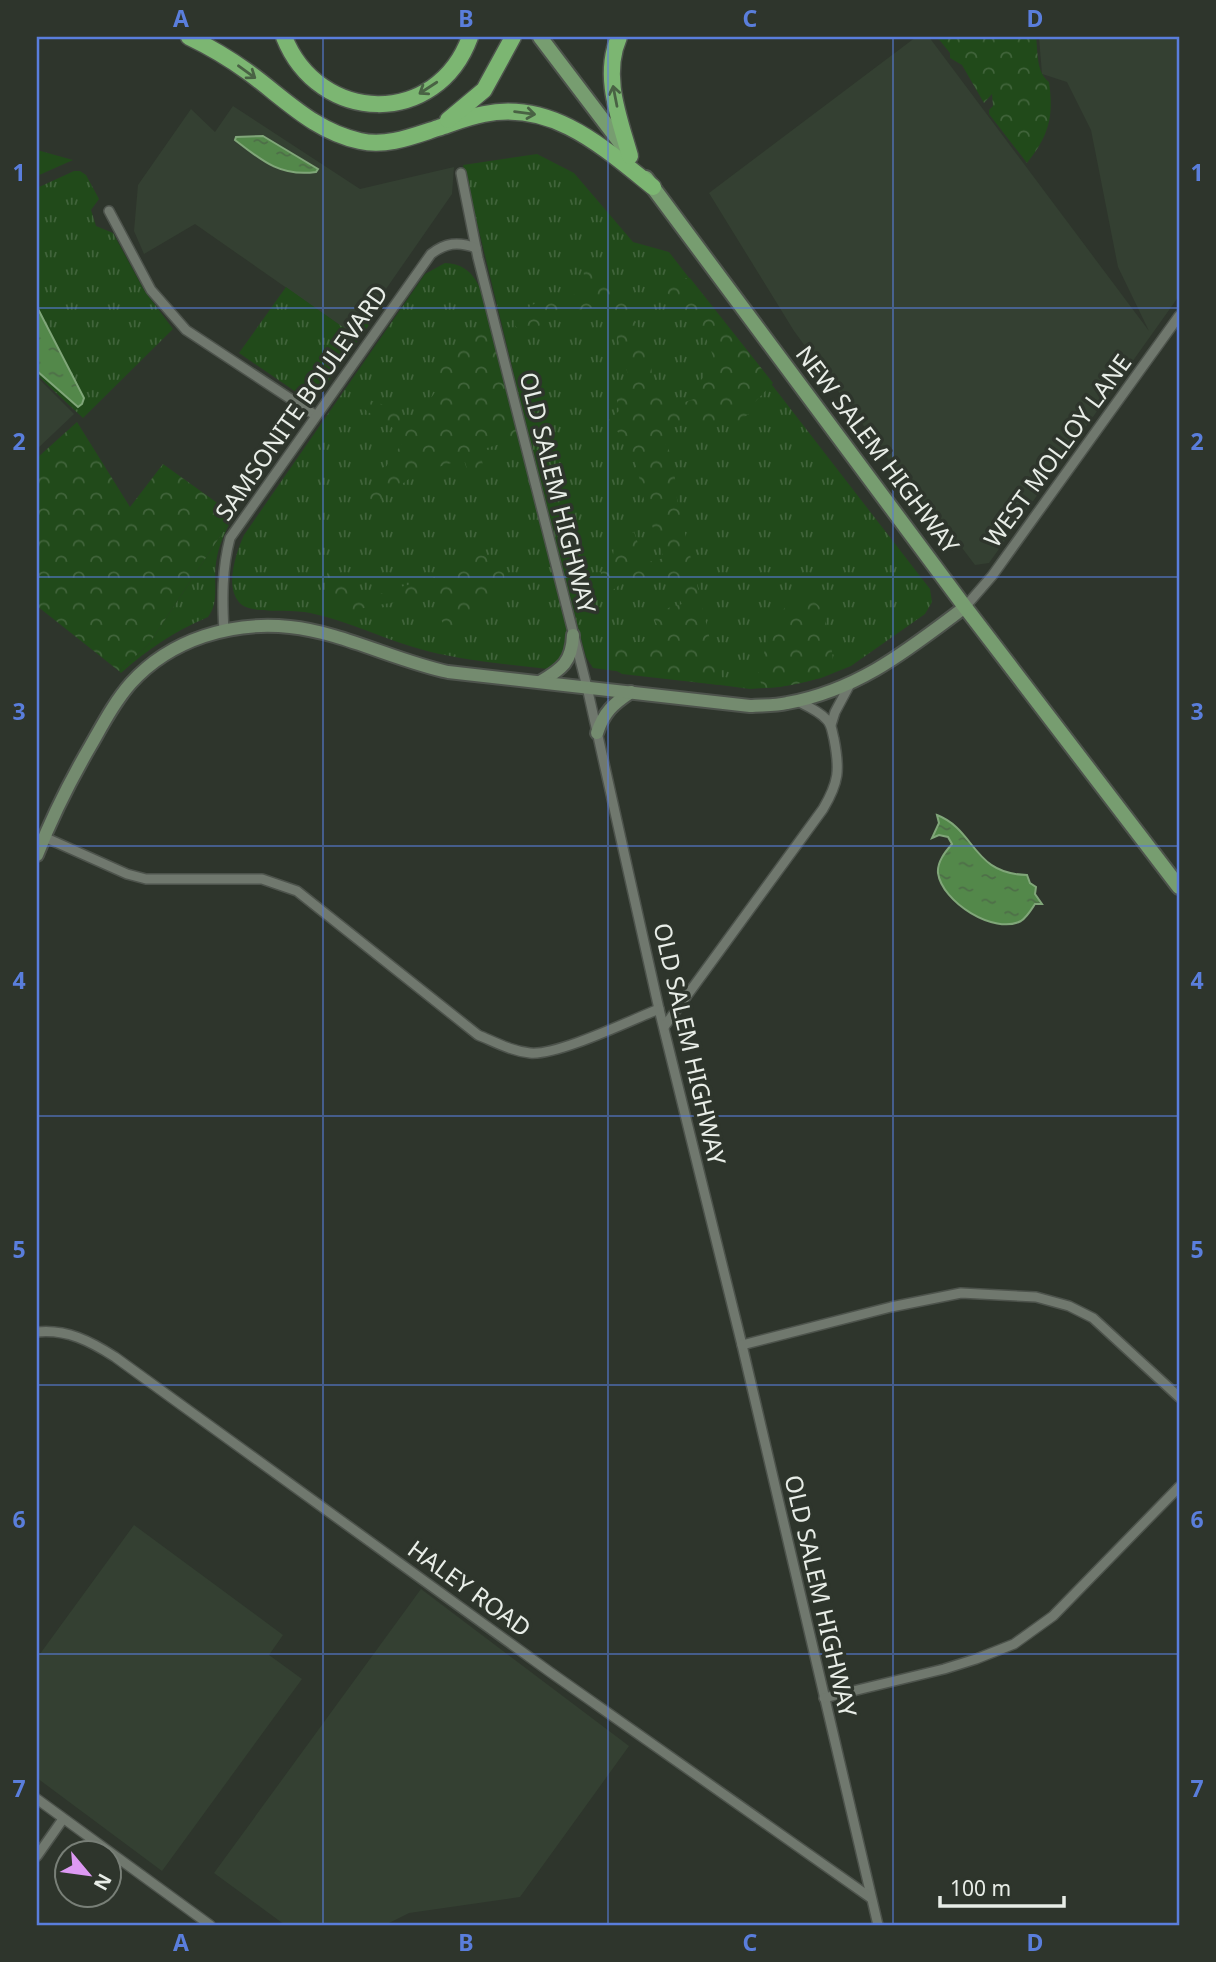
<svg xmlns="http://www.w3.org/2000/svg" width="1216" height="1962" viewBox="0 0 1216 1962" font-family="'Noto Sans',sans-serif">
  <defs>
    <pattern id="grass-tufts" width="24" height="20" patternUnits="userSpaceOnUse" patternTransform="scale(1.75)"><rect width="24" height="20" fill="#214a1a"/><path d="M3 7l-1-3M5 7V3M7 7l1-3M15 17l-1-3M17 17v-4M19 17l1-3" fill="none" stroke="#41643b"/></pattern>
    <pattern id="forest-crowns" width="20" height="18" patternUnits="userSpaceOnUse" patternTransform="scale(1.75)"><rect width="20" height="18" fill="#214a1a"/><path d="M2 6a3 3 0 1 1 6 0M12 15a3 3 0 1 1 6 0" fill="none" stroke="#41643b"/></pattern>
    <pattern id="water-ripples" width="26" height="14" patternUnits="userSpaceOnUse" patternTransform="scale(1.75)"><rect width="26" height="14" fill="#53884a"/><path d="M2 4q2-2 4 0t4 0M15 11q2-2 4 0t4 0" fill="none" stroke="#4e6e48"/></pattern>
  </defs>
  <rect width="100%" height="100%" fill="#2e352c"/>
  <!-- built -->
  <g fill="#344032">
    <path d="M916,37H929L1149,331L1118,267L1091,130L1067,82L1042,74L1039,37H1179V296L989,563L975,565L935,512L930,516L794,331L709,193Z"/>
    <path d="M233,106L360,189L454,167L452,194L354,335L195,224L144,254L134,231L138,185L191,109L215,132Z"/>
    <path d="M37,377L74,414L37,449Z"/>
    <path d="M134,1525L283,1635L269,1655L302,1679L162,1871L37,1778V1658Z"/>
    <path d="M421,1589L629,1746L520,1897L409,1913L385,1925H285L214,1873Z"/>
  </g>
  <!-- grass -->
  <g fill="url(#grass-tufts)">
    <path d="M37,150L73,160L37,176Z"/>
    <path d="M537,154L574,173L633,242L669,252L930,589L932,602L925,614L851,666L821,678L780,687L750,689L593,668L586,657L547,511L463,165Z"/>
    <path d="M74,171H80L86,175L99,199L91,210L96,226L113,233L144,290L173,329L83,418L37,375V188Z"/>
    <path d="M445,263C476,264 482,291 489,316L567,629C570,648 566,659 548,669C507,664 466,661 427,651C387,641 350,621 310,613C293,609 254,614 242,605C223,590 236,553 244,535L425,274Z"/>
    <path d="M286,287L354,335L364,321L369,325L321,392C311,399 306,398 296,392L239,353Z"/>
    <path d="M234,515C226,530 218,546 216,563C213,581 220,602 208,617C175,631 148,649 121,673L119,671L149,644Z"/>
  </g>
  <!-- forest -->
  <g fill="url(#forest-crowns)">
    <path d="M937,37H1036C1038,52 1036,72 1049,82C1054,116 1049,136 1027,163L989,114V110L993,106L992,94L984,103L962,65L950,58V53Z"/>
    <path d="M584,266H594L608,288L618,292L637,324L651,361L653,393L670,407L703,396L701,380L714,365C712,335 687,312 666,292L668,283L681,278H690L773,383L755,402L750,413L736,423H705L669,427L662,437L673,458L677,499L710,640L723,680L719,685L622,674L597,659L599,648C621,641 645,645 663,636L651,613L682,604L663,574L633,579L626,574L622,583L613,590L600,587L601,572L612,563L614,547L634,532L645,563L664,558L646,509L634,454L609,420L619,411L615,390L628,374C621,351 616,324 601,306L561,313L529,332L516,327L514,316L534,304L586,292C587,282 582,276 584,266Z"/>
    <path d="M489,316L523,454L519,455L507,442L480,450L486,481L478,485L469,475L464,459L416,474L372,505L363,500L403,442V435C390,424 356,410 353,393L358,389L372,401L387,406L412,424L439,387L435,382L439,370Z"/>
    <path d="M77,422L130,507L163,464L234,515L149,644L119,671L37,606V458Z"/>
    <path d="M479,555L493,557L504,565C505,581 505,595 490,605C486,608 480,607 475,611C467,616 463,625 454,629L444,625L439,616L442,594L367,607L348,613L333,607C326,594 323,585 328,571L341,576L352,595L370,599C394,585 420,585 444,573C457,568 466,560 479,555Z"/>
    <path d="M798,598C806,598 813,599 819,606C827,616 835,660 833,673C811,682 787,687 763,688L758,676L768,638L776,619L787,605Z"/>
  </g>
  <!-- water -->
  <g fill="url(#water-ripples)" stroke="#80a679" stroke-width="2">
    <path d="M263,136L318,169L316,172C281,177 262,161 235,140L236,137Z"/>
    <path d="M37,307L84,398L82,404L78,407L37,371Z"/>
    <path d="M937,815C976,830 972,874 1027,875L1030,883L1036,887L1035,894L1042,904H1035C1031,910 1027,917 1021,921C994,935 942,902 938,873C937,862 945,852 952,844L948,837L939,835L932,838L939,823Z"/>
  </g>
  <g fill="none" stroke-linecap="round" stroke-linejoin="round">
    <defs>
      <g id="minor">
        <path d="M461,173L478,258L587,687L659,1009L742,1345L878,1925"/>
        <path d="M109,211L151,290L186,330L315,415"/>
        <path d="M965,607L992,576L1179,316"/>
        <path d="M224,631C222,598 222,569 230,538L431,254C445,243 458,241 476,248"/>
        <path d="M831,725L835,712L850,684"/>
        <path d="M44,837L127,874L146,879H262L297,891L478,1035C495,1042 511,1051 530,1053C557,1056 631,1020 659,1009"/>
        <path d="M664,1027L823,809C839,782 840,770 834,739C832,732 832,724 826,719C819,711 807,706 797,701"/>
        <path d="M37,1332C67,1329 90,1341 115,1357L550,1672L871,1898"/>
        <path d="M742,1345L891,1307L961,1293L1036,1297L1069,1306L1093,1318L1179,1397"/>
        <path d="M824,1698L944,1669L976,1659L1014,1644L1053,1616L1179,1487"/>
        <path d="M37,1799L210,1925"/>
        <path d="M37,1856L63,1819"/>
      </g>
      <g id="secondary">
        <path d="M540,682C562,669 572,662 573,635"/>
        <path d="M597,733C604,712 613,704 631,692"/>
        <path d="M37,855C52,817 70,781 91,745C103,724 115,701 131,683C171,639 232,621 290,627C341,632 396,661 448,672L750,706C762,705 775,706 787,703C859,690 909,649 965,607"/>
      </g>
      <g id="primary">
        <path d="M540,37L628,153"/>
        <path d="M646,178L965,607L1179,887"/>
      </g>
      <g id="motorway">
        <path d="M189,37C210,47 230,59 248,72C285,99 314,131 360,141C387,147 413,136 438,128C453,123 468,117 484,114C552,100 603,147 653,187"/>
        <path d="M284,37C319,125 437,128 470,37"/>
        <path d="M619,37C602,76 619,117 630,156"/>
        <path d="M448,120L484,90L513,37"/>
      </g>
    </defs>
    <!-- minor casing -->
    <use href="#minor" stroke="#4d534c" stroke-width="12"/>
    <!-- secondary casing -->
    <use href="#secondary" stroke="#4d534c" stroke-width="16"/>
    <!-- primary casing -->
    <use href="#primary" stroke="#4d534c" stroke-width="18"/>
    <!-- motorway casing -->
    <use href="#motorway" stroke="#4d534c" stroke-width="19"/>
    <!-- minor -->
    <use href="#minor" stroke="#70786e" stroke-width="9"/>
    <!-- secondary -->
    <use href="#secondary" stroke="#748b6f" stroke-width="12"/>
    <!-- primary -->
    <use href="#primary" stroke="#779d70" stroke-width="14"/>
    <!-- motorway -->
    <use href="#motorway" stroke="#7cb672" stroke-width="16"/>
  </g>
  <!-- one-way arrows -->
  <defs><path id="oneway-shaft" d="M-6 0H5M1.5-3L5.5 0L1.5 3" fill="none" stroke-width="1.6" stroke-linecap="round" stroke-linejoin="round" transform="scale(1.75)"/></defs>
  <g stroke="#496244">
    <use href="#oneway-shaft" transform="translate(247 72) rotate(36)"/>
    <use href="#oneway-shaft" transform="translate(428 88) rotate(147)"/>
    <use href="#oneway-shaft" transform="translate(615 96) rotate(-101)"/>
    <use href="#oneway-shaft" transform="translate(525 113) rotate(7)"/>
  </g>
  <!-- grid -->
  <path fill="none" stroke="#5a7edc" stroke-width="2" stroke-opacity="0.55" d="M323,37V1925M608,37V1925M893,37V1925M37,308H1179M37,577H1179M37,846H1179M37,1116H1179M37,1385H1179M37,1654H1179"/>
  <g text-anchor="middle" stroke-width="7" stroke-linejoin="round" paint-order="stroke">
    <!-- street labels -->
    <g font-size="24" fill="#e8ede7" stroke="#2e352c">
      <text transform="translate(302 403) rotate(-55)" y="8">SAMSONITE BOULEVARD</text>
      <text transform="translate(877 450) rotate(53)" y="8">NEW SALEM HIGHWAY</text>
      <text transform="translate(1058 451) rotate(-54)" y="8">WEST MOLLOY LANE</text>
      <text transform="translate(557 493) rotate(76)" y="8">OLD SALEM HIGHWAY</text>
      <text transform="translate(689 1044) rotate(77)" y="8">OLD SALEM HIGHWAY</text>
      <text transform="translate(469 1589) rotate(36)" y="8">HALEY ROAD</text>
      <text transform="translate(820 1596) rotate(77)" y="8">OLD SALEM HIGHWAY</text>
    </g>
  </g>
  <!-- border -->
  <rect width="1216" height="1962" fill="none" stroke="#2e352c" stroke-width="77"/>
  <!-- north arrow -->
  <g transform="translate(88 1874) rotate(119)"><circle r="33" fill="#2e352c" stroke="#787f77" stroke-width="2"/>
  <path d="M0-5L12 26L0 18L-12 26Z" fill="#dd99f3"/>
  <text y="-10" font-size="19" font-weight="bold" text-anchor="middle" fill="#e8ede7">N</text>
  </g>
  <!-- scale -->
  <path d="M940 1896v10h124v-10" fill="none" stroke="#e8ede7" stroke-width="3.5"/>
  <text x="950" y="1896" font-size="21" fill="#e8ede7" stroke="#2e352c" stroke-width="5" paint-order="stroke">100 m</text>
  <rect x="38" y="38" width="1140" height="1886" fill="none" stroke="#5a7edc" stroke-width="2.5"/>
  <g font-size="23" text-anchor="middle" font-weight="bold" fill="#5a7edc">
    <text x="181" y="27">A</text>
    <text x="466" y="27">B</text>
    <text x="750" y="27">C</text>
    <text x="1035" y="27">D</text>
    <text x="19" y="181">1</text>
    <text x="1197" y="181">1</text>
    <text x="19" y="450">2</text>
    <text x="1197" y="450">2</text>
    <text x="19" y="720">3</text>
    <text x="1197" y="720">3</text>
    <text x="19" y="989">4</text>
    <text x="1197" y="989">4</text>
    <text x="19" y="1258">5</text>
    <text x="1197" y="1258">5</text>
    <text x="19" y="1528">6</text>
    <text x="1197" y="1528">6</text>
    <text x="19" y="1797">7</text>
    <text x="1197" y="1797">7</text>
    <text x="181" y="1951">A</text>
    <text x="466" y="1951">B</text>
    <text x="750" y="1951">C</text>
    <text x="1035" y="1951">D</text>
  </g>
</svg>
